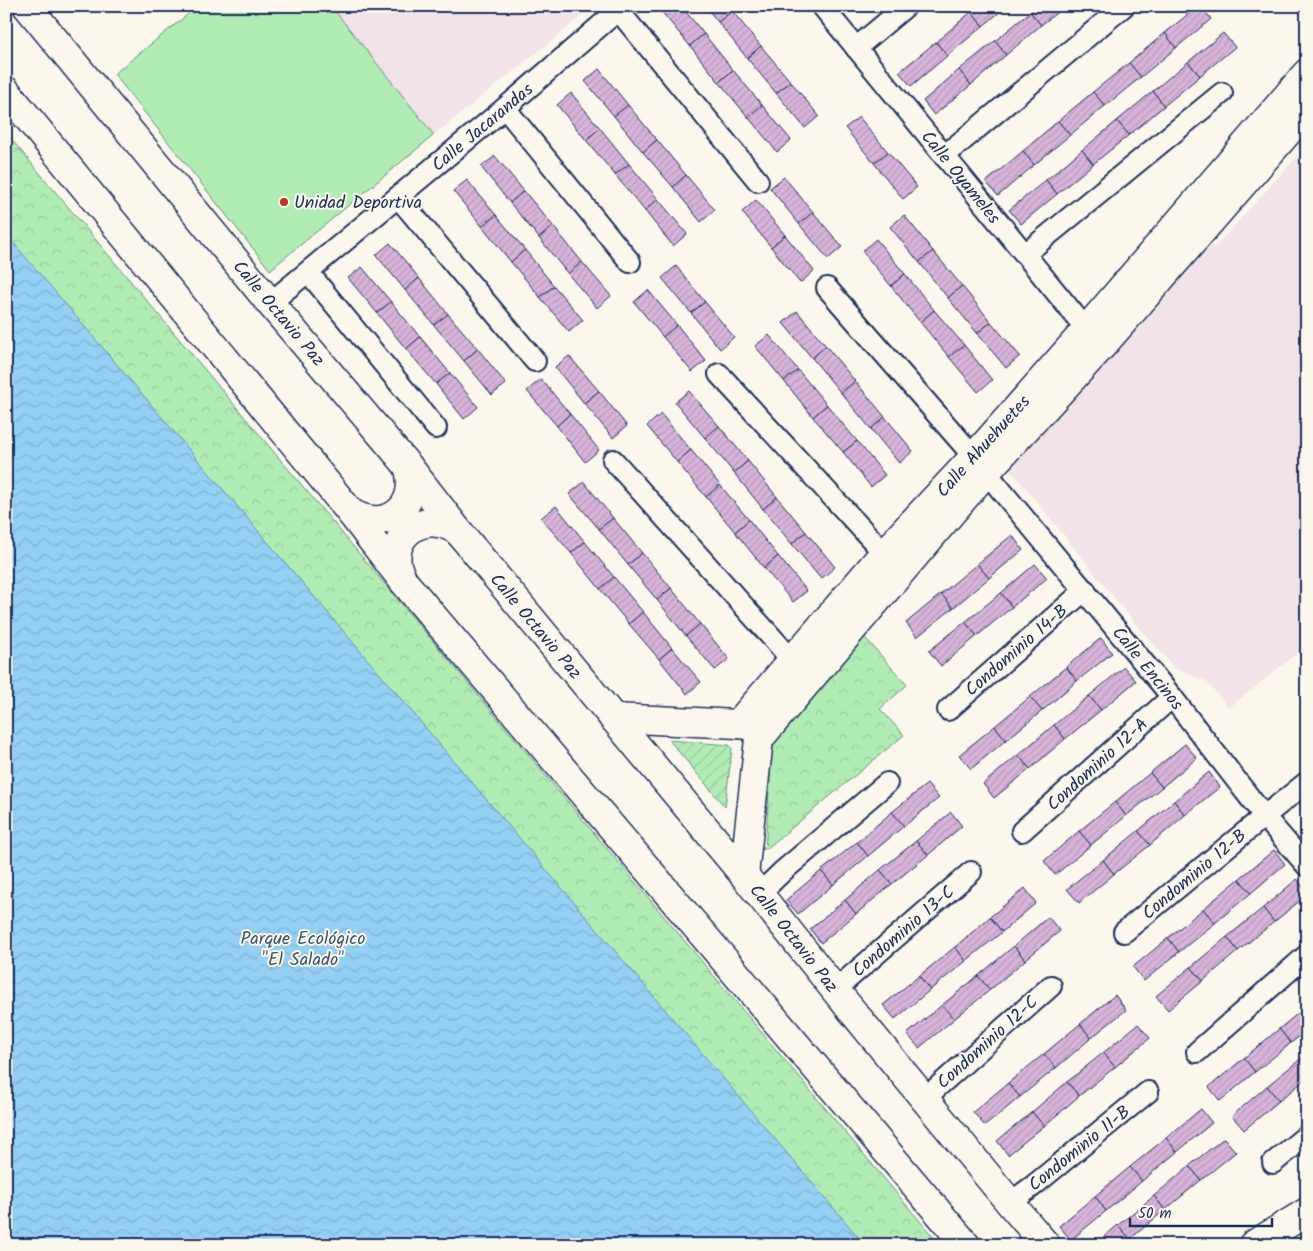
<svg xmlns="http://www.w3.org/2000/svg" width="1313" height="1251" viewBox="0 0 1313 1251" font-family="Kalam,sans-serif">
  <defs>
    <pattern id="forest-crowns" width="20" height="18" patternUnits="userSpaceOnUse" patternTransform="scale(1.25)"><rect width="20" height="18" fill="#b0edb3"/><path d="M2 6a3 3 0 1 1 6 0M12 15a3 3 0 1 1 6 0" fill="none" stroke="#97cc9c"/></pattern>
    <pattern id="garden-furrows" width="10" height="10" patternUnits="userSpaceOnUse" patternTransform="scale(1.25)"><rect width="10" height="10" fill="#b0edb3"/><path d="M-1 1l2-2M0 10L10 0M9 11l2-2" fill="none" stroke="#97cc9c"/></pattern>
    <pattern id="water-waves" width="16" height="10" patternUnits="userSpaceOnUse" patternTransform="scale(1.25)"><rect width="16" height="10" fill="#93d0f4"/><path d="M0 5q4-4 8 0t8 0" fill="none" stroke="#7eb3d4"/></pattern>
    <pattern id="building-hatch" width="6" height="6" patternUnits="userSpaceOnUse" patternTransform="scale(1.25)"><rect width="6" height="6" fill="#d9b3db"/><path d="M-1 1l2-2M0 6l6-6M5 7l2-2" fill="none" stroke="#ba9abe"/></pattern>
  </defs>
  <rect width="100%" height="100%" fill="#fbf7ec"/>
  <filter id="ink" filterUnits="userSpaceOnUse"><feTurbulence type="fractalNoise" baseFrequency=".02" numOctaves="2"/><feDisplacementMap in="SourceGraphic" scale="10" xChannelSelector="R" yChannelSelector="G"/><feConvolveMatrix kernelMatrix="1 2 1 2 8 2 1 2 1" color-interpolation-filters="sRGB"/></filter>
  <g filter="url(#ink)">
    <!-- built -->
    <g fill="#f1e3e7">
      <path d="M331,6H592L560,34L434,135Z"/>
      <path d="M1307,146V645L1229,708L1207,682L1175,668L1136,624L1007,465L1205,242L1215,247Z"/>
    </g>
    <!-- forest -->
    <g fill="url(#forest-crowns)" stroke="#668e88">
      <path d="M6,133L940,1245H6Z"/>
      <path d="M861,633L907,685L880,709L904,735L765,850L773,734Z"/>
    </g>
    <!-- garden -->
    <path fill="url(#garden-furrows)" stroke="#668e88" d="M669,740L729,745L732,748L725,807Z"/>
    <!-- pitch -->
    <path fill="#b0edb3" stroke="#668e88" d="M198,6H331L434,135L270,270L114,74Z"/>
    <!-- water -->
    <path fill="url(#water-waves)" stroke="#6390b8" d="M6,234L865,1245H6Z"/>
    <!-- building -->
    <g fill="url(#building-hatch)" stroke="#1b2f5e">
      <path d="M666,6H681L704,34L690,46L661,11Z"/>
      <path d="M705,6H728L732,11L718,22Z"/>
      <path d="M978,6H1007L983,26L971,12Z"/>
      <path d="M1037,6H1065L1041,25L1030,12Z"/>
      <path d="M1198,6H1201L1211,19L1176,48L1165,33Z"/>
      <path d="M732,11L761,46L747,58L718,22Z"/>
      <path d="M971,12L983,26L947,56L936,42Z"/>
      <path d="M1030,12L1041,25L1006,55L995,41Z"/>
      <path d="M1165,33L1176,48L1141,77L1129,63Z"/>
      <path d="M1223,33L1235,47L1200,76L1188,62Z"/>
      <path d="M704,34L733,70L719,82L690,46Z"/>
      <path d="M995,41L1006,55L971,85L959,70Z"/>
      <path d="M936,42L947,56L911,86L899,72Z"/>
      <path d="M761,46L791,82L776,93L747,58Z"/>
      <path d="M1188,62L1200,76L1164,106L1153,91Z"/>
      <path d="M1129,63L1141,77L1105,106L1093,92Z"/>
      <path d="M599,69L628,105L614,116L585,81Z"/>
      <path d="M733,70L762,105L748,117L719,82Z"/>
      <path d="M959,70L971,85L934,115L923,101Z"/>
      <path d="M791,82L819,116L805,128L776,93Z"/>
      <path d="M1153,91L1164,106L1129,135L1117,121Z"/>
      <path d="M1093,92L1105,106L1070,135L1058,121Z"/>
      <path d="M571,93L600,128L586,140L557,105Z"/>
      <path d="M628,105L657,140L643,152L614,116Z"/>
      <path d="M762,105L791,140L777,152L748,117Z"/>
      <path d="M859,117L888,152L874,163L845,128Z"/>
      <path d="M1058,121L1070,135L1034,165L1023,151Z"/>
      <path d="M1117,121L1129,135L1093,164L1082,150Z"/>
      <path d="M600,128L629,164L615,175L586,140Z"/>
      <path d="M657,140L686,175L673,187L643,152Z"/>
      <path d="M1082,150L1093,164L1057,194L1046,180Z"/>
      <path d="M1023,151L1034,165L998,196L986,182Z"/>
      <path d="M888,152L917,187L903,199L874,163Z"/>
      <path d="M495,156L524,191L510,203L481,167Z"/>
      <path d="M629,164L658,199L645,211L615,175Z"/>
      <path d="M686,175L715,210L701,222L673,187Z"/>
      <path d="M784,177L813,212L799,224L770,188Z"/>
      <path d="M467,180L496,215L482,226L453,191Z"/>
      <path d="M1046,180L1057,194L1021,224L1009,210Z"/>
      <path d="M524,191L553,226L539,238L510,203Z"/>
      <path d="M658,199L687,234L673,246L645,211Z"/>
      <path d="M756,200L785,235L771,247L742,212Z"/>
      <path d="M813,212L842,247L828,259L799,224Z"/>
      <path d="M496,215L525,250L511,262L482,226Z"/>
      <path d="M904,215L933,251L919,262L890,227Z"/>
      <path d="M553,226L582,262L568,274L539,238Z"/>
      <path d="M785,235L814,271L800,283L771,247Z"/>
      <path d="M876,239L905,274L891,286L862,251Z"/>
      <path d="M390,243L419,278L405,290L376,255Z"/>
      <path d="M525,250L554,286L540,297L511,262Z"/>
      <path d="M933,251L962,286L948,298L919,262Z"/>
      <path d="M582,262L611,296L597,308L568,274Z"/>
      <path d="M676,266L705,302L691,313L662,278Z"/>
      <path d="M362,267L391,302L377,313L348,278Z"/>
      <path d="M905,274L934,310L920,322L891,286Z"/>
      <path d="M419,278L448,314L434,325L405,290Z"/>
      <path d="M554,286L583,320L569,332L540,297Z"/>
      <path d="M962,286L991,322L977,333L948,298Z"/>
      <path d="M648,290L677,325L663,337L634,302Z"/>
      <path d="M391,302L420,337L406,349L377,313Z"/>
      <path d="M705,302L734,337L720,349L691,313Z"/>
      <path d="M934,310L964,345L949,357L920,322Z"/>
      <path d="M797,311L826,346L812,358L783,323Z"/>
      <path d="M448,314L478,349L464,361L434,325Z"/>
      <path d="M991,322L1020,356L1006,368L977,333Z"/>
      <path d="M677,325L706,361L692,372L663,337Z"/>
      <path d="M769,335L798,370L784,381L755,346Z"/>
      <path d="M420,337L450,373L436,384L406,349Z"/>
      <path d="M964,345L992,380L978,392L949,357Z"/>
      <path d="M826,346L855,381L841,393L812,358Z"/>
      <path d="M478,349L506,384L492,395L464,361Z"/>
      <path d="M569,356L599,391L584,403L555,367Z"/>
      <path d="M798,370L827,405L813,417L784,381Z"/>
      <path d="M450,373L478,407L464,419L436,384Z"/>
      <path d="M541,379L570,414L557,426L527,391Z"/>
      <path d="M855,381L885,417L871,429L841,393Z"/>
      <path d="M599,391L627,426L613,438L584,403Z"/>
      <path d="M689,391L719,426L705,438L675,402Z"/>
      <path d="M827,405L857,441L843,452L813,417Z"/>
      <path d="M570,414L599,450L585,462L557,426Z"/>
      <path d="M661,414L691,450L677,462L647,426Z"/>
      <path d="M885,417L913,451L899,463L871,429Z"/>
      <path d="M719,426L748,461L734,473L705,438Z"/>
      <path d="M857,441L885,475L871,487L843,452Z"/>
      <path d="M691,450L720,485L706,497L677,462Z"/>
      <path d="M748,461L777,497L763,509L734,473Z"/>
      <path d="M584,482L613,518L599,529L569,494Z"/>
      <path d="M720,485L749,520L735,532L706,497Z"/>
      <path d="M777,497L806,532L792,544L763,509Z"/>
      <path d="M556,506L585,542L571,553L541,518Z"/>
      <path d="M613,518L642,553L628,565L599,529Z"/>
      <path d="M749,520L778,556L764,568L735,532Z"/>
      <path d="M806,532L835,567L821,579L792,544Z"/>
      <path d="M1012,535L1023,550L989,578L977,564Z"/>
      <path d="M585,542L614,577L600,589L571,553Z"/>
      <path d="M642,553L671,588L657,600L628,565Z"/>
      <path d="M778,556L807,591L793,602L764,568Z"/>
      <path d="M977,564L989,578L953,608L941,594Z"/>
      <path d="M1035,564L1047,578L1012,607L1001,593Z"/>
      <path d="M614,577L643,612L629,624L600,589Z"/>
      <path d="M671,588L700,624L686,636L657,600Z"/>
      <path d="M1001,593L1012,607L977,636L965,622Z"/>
      <path d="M941,594L953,608L917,637L906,623Z"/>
      <path d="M643,612L672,648L659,659L629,624Z"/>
      <path d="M965,622L977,636L941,666L929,651Z"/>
      <path d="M700,624L729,659L715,670L686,636Z"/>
      <path d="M1101,638L1112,653L1077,681L1066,667Z"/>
      <path d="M672,648L701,682L687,694L659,659Z"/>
      <path d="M1066,667L1077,681L1042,711L1030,697Z"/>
      <path d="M1124,667L1136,681L1101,710L1089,696Z"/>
      <path d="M1089,696L1101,710L1065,739L1054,725Z"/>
      <path d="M1030,697L1042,711L1006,740L995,726Z"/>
      <path d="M1054,725L1065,739L1030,769L1018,755Z"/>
      <path d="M995,726L1006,740L971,769L959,755Z"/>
      <path d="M1185,744L1197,758L1162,787L1150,773Z"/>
      <path d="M1018,755L1030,769L994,798L983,784Z"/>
      <path d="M1209,772L1220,787L1185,815L1174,801Z"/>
      <path d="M1150,773L1162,787L1126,816L1115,802Z"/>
      <path d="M927,784L939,798L904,826L892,812Z"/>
      <path d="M1174,801L1185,815L1150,845L1138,831Z"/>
      <path d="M1115,802L1126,816L1091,845L1079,831Z"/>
      <path d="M892,812L904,826L868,856L857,842Z"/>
      <path d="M951,812L962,826L928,855L916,841Z"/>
      <path d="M1079,831L1091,845L1055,875L1044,861Z"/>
      <path d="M1138,831L1150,845L1114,874L1103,860Z"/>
      <path d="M916,841L928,855L892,884L880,870Z"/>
      <path d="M857,842L868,856L833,885L821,871Z"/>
      <path d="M1274,850L1285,864L1251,893L1239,879Z"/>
      <path d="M1103,860L1114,874L1079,903L1067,889Z"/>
      <path d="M880,870L892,884L856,914L845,900Z"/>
      <path d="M821,871L833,885L798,914L786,900Z"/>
      <path d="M1239,879L1251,893L1215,923L1203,909Z"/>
      <path d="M1297,879L1307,891V895L1274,922L1263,908Z"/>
      <path d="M1025,888L1036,903L1002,932L990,917Z"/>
      <path d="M845,900L856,914L821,943L810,929Z"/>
      <path d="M1263,908L1274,922L1238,951L1227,937Z"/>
      <path d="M1203,909L1215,923L1179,952L1168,938Z"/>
      <path d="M990,917L1002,932L966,961L955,947Z"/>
      <path d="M1048,917L1060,931L1025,960L1014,946Z"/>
      <path d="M1227,937L1238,951L1203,981L1191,967Z"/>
      <path d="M1168,938L1179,952L1144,981L1133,967Z"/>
      <path d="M1014,946L1025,960L990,990L978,976Z"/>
      <path d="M955,947L966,961L930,990L919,976Z"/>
      <path d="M1191,967L1203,981L1168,1010L1156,996Z"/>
      <path d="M919,976L930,990L895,1019L883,1005Z"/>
      <path d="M978,976L990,990L954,1019L942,1005Z"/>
      <path d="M1115,995L1126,1010L1091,1038L1080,1024Z"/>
      <path d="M942,1005L954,1019L919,1048L907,1034Z"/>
      <path d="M1307,1006V1030L1291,1043L1279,1029Z"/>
      <path d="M1080,1024L1091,1038L1056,1068L1044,1054Z"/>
      <path d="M1138,1024L1150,1038L1115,1067L1103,1053Z"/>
      <path d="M1279,1029L1291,1043L1255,1072L1244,1058Z"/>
      <path d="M1103,1053L1115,1067L1079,1096L1067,1082Z"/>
      <path d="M1044,1054L1056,1068L1020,1097L1008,1083Z"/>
      <path d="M1303,1057L1307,1062V1078L1279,1101L1267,1086Z"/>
      <path d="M1244,1058L1255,1072L1220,1101L1209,1087Z"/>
      <path d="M1067,1082L1079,1096L1044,1126L1032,1112Z"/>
      <path d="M1008,1083L1020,1097L985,1126L973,1112Z"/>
      <path d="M1267,1086L1279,1101L1244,1130L1232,1116Z"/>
      <path d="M1201,1109L1212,1123L1177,1152L1166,1138Z"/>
      <path d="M1032,1112L1044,1126L1008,1155L997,1141Z"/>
      <path d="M1166,1138L1177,1152L1142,1181L1130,1167Z"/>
      <path d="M1224,1138L1236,1152L1201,1180L1189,1166Z"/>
      <path d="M1189,1166L1201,1180L1165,1210L1154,1196Z"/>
      <path d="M1130,1167L1142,1181L1106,1211L1095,1196Z"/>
      <path d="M1095,1196L1106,1211L1071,1240L1059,1226Z"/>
      <path d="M1154,1196L1165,1210L1130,1239L1118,1225Z"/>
      <path d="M1118,1225L1130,1239L1123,1245H1094Z"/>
    </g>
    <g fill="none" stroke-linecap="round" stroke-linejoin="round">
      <defs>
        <g id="street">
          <path d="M822,6L1095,340"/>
          <path d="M618,10L758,181"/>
          <path d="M856,48L906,6"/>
          <path d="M505,108L630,262"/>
          <path d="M944,156L1124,6"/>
          <path d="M398,197L535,361"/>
          <path d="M1025,254L1222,93"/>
          <path d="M308,272L436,428"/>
          <path d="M827,288L974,457"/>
          <path d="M270,303L505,108L623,6"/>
          <path d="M719,374L884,553"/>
          <path d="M613,460L792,660"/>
          <path d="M986,472L1172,697L1264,816L1307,866"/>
          <path d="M948,710L1085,590"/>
          <path d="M1022,831L1172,697"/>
          <path d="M759,894L783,871L887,783"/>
          <path d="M1124,932L1256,823L1307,782"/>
          <path d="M835,990L971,872"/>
          <path d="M1197,1052L1307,955"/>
          <path d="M924,1099L1051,986"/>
          <path d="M1273,1163L1307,1135"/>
          <path d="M1010,1203L1033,1186L1148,1092"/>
        </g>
        <g id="secondary">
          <path d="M27,6L270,303L408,466L459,532L744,875L835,990L1010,1203L1046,1245"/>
          <path d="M6,91L351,513L404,582L966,1245"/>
          <path d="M351,513C388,534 421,506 408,466"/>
          <path d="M403,580C380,541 422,505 459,532"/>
          <path d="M613,718L738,724L749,725L755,730"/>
          <path d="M738,724L884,553L974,457L1086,330L1307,73"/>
          <path d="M744,875L759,739L986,472L1101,347L1307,110"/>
          <path d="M1253,1245L1307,1212"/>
        </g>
      </defs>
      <!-- street casing -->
      <use href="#street" stroke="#1b2f5e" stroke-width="24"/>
      <!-- secondary casing -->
      <use href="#secondary" stroke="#1b2f5e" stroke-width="31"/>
      <!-- street -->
      <use href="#street" stroke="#fbf7ec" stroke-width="20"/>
      <!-- secondary -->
      <use href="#secondary" stroke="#fbf7ec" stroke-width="28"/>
    </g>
  </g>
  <!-- markers -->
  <circle fill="#c8321e" stroke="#fbf7ec" stroke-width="2" cx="284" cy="202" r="5"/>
  <g text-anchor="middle" stroke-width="4" stroke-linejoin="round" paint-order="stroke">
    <!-- street labels -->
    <g font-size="18" fill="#1b2f5e" stroke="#fbf7ec">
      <text transform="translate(482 127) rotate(-40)" y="6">Calle Jacarandas</text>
      <text transform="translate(961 177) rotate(51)" y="6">Calle Oyameles</text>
      <text transform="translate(279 313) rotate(50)" y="6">Calle Octavio Paz</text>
      <text transform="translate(983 446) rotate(-48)" y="6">Calle Ahuehuetes</text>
      <text transform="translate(536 626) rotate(50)" y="6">Calle Octavio Paz</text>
      <text transform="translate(1016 650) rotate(-41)" y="6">Condominio 14-B</text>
      <text transform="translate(1148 668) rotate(51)" y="6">Calle Encinos</text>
      <text transform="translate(1097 764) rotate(-42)" y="6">Condominio 12-A</text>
      <text transform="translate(1194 874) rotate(-40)" y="6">Condominio 12-B</text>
      <text transform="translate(903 931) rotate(-41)" y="6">Condominio 13-C</text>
      <text transform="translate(794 938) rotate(52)" y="6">Calle Octavio Paz</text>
      <text transform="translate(987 1042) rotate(-42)" y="6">Condominio 12-C</text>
      <text transform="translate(1079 1148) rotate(-39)" y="6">Condominio 11-B</text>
    </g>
    <!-- poi labels -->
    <g font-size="18" fill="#1b2f5e" stroke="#fbf7ec" text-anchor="start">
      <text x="294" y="208">Unidad Deportiva</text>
    </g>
    <!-- park labels -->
    <g font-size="18" fill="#39556f" stroke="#fbf7ec">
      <text x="303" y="944">Parque Ecológico<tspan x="303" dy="21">"El Salado"</tspan></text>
    </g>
  </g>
  <!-- margin -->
  <rect width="1313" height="1251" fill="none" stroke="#fbf7ec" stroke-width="25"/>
  <rect x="12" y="12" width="1288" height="1226" fill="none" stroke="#1b2f5e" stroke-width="2" filter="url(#ink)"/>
  <!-- scale -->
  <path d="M1130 1218v8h142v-8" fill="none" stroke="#1b2f5e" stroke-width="2.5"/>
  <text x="1138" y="1218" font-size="15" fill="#1b2f5e" stroke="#fbf7ec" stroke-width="4" paint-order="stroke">50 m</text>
</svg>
